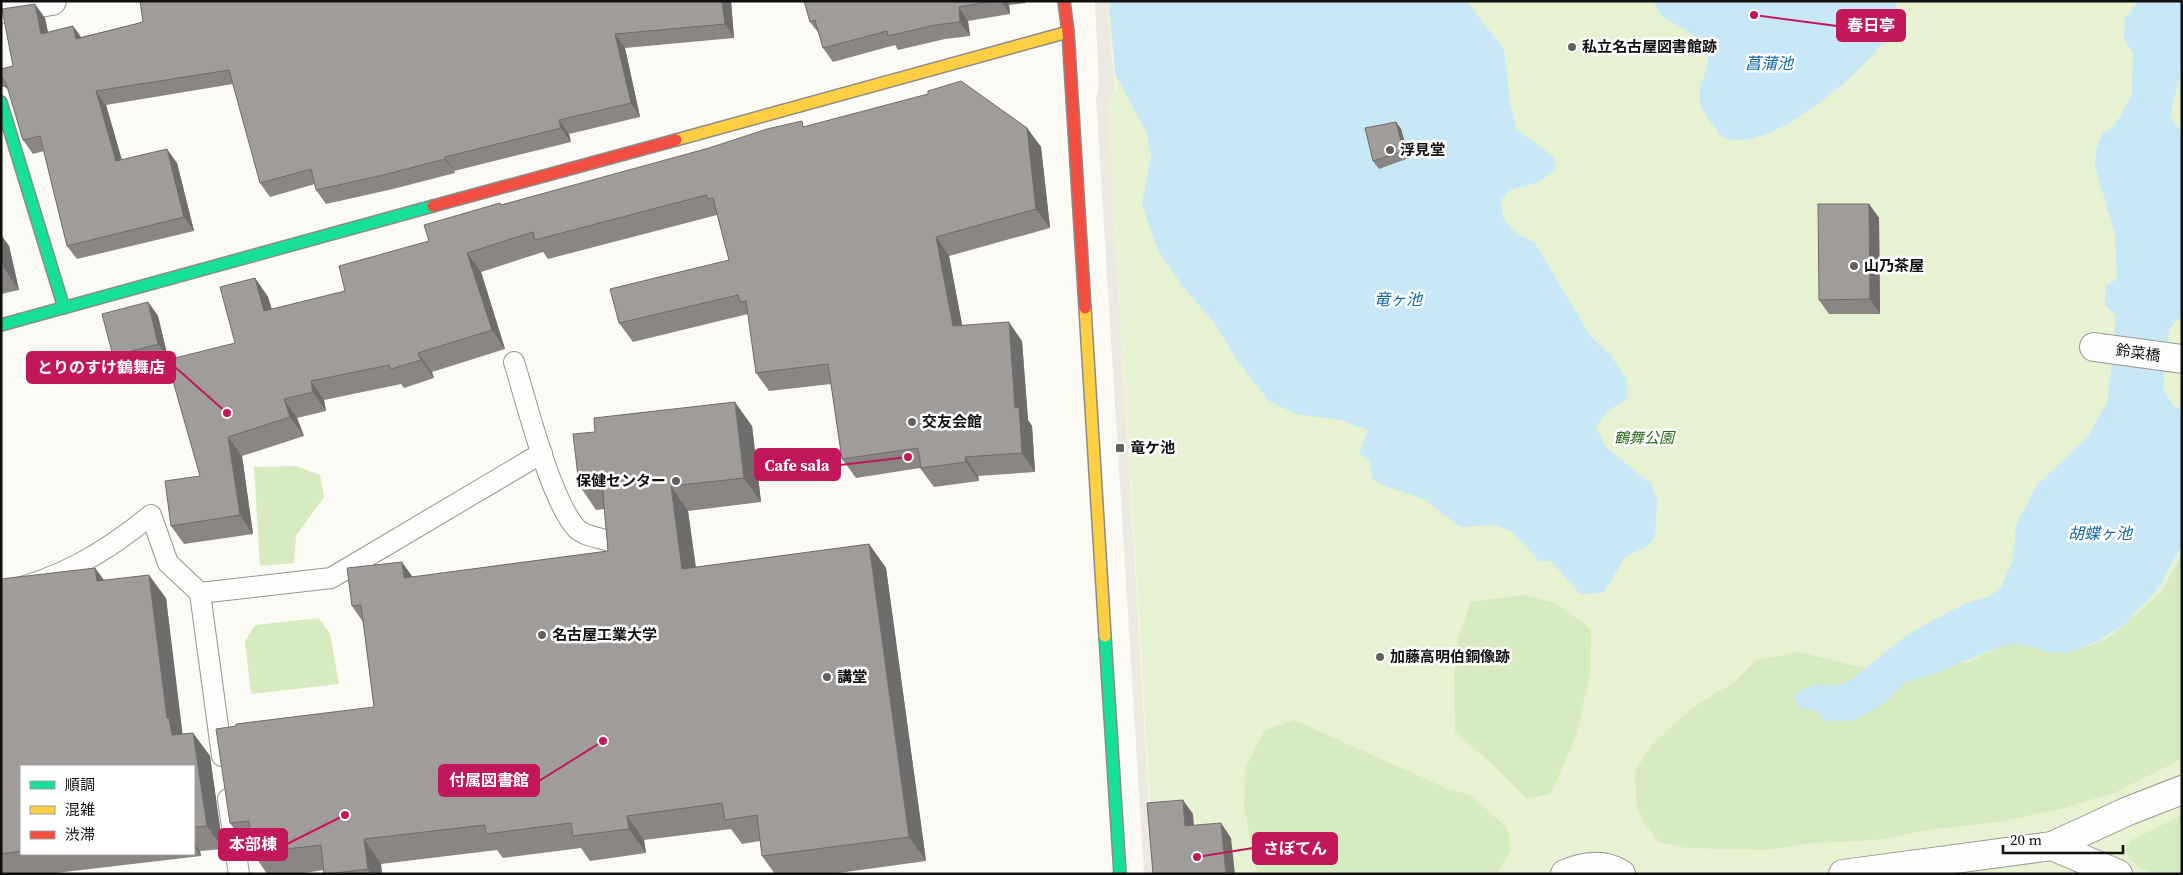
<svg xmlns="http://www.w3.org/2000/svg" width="2183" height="875" viewBox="0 0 2183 875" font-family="'Source Serif 4','Noto Sans JP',serif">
  <rect width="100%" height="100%" fill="#fcfaf4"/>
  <!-- green -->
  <path fill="#e6f2d2" d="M1108,1H2182V874H1154L1108,103L1117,90L1107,10Z"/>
  <!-- forest -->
  <g fill="#d7ebc0">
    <path d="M296,466L320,475L324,497L296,536L294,563L260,566L254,467Z"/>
    <path d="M2182,554V757L2174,763L2116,792L2061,809L1999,822L1933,829L1876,840L1814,843L1768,850L1687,848L1659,842L1644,823L1637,807L1635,772L1651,746L1674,724L1698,704L1735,682L1757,660L1799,652L1867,669L1906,671L1970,662L2011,640L2086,647L2107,639L2160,594Z"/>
    <path d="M1524,595L1555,603L1591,629L1590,674L1576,736L1551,793L1527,799L1501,772L1455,732L1454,675L1458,638L1471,602Z"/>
    <path d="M319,618L330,634L339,684L251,694L245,641L255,625Z"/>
    <path d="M1294,720L1448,789L1471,795L1507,828L1511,850L1497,874H1258L1255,866L1244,806L1246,766L1265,730Z"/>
    <path d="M2182,815V874C2153,874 2141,875 2125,851L2130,841Z"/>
  </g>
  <!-- plaza -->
  <path fill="#ece9df" d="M1095,1H1108L1107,11L1116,90L1108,103L1153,874H1144L1096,96L1099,88Z"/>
  <!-- water -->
  <g fill="#c8e8f8">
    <path d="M1109,1H1466L1504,49L1510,103L1517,130L1553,156L1556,170L1537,183L1510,190L1501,200L1503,218L1517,234L1535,243L1591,337L1611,356L1626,378L1627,398L1610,410L1596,426L1605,446L1652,485L1657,500L1655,537L1646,547L1626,556L1603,593L1580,594L1551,561H1539L1511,531L1495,525L1460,527L1424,499L1385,486L1373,479L1369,459L1359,454L1368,430L1340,420L1296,414L1269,401L1237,360L1213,321L1187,292L1158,251L1142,204L1151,157L1147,134L1115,73Z"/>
    <path d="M1653,1H1896C1896,12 1894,21 1890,31C1871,67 1767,158 1724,137C1720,136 1716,129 1714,126C1709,121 1702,111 1700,103C1697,86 1706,76 1708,62C1708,57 1706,49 1705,43L1661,15Z"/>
    <path d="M2139,1H2182V66L2170,117L2182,133V315L2169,329L2163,389L2173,405L2182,410V544L2160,586L2125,624L2098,641L2068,653L2047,652L2030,646L2014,644L1998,647L1935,674L1906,682L1881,705L1853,721H1825L1816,711L1799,707L1794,697L1803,689L1817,684L1833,686L1851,680L1907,635L1952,610L1972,601L1989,597L2001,587L2013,560L2016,525L2037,485L2089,435L2108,400L2116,316L2105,304L2106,286L2117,279L2115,234L2095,167L2096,150L2102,134L2110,129L2120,117L2132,94L2133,53L2124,39L2125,18Z"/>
  </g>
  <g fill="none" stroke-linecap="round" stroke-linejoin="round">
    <defs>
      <g id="lane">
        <path d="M514,362C527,403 550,500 577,529C584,536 601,538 609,541"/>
        <path d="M1,592C59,580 106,552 151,515L168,563L200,593L331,578L542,453"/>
        <path d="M200,593L222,756"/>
        <path d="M228,799L239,874"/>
      </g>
      <g id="street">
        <path d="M1,9L52,1"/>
        <path d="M2094,347L2182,359"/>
        <path d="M2052,846L2118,874"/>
        <path d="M1565,874C1582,866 1604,863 1621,874"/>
        <path d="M1843,874L2052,846L2128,811L2182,790"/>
      </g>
      <g id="fast">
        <path d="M1,102L64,308"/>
        <path d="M1,325L433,206"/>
        <path d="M1105,636L1120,874"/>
      </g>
      <g id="slow">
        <path d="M676,140L1068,32"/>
        <path d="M1085,308L1105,636"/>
      </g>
      <g id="jam">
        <path d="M1064,1L1068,32L1085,308"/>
        <path d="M433,206L676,140"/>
      </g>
    </defs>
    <!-- lane casing -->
    <use href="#lane" stroke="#969592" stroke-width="22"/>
    <!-- street casing -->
    <use href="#street" stroke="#969592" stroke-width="30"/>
    <!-- fast casing -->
    <use href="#fast" stroke="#8c8b89" stroke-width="14"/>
    <!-- slow casing -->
    <use href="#slow" stroke="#8c8b89" stroke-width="14"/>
    <!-- jam casing -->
    <use href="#jam" stroke="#8c8b89" stroke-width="14"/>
    <!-- lane -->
    <use href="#lane" stroke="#fffefd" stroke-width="20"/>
    <!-- street -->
    <use href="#street" stroke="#fffefd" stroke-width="28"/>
    <!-- fast -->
    <use href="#fast" stroke="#16e098" stroke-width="11"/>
    <!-- slow -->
    <use href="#slow" stroke="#ffcf43" stroke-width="11"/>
    <!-- jam -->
    <use href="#jam" stroke="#f24e42" stroke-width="11"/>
  </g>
  <!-- wall -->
  <g fill="#898684" fill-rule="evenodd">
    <path d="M140,1H731L734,38L625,48L640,117L569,134L571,142L454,171L455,173L393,189L326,204L316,190L315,184L270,197L260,183L233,84L106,105L122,160L177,163L194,231L77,259L67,246L44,151L33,154L23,140L8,89L4,87H1V69L13,66L45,18L48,32L73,26L81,37L143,22Z"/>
    <path d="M804,1H1025L1026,3L1009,5L1010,14L968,21L970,36L945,39L898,50L895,45L833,62L823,48L820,35L810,22Z"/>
    <path d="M1396,122L1401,129L1409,158L1379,169L1373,161Z"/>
    <path d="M806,127L1027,128L1041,147L1050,228L949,256L962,325L1022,341L1028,420L1032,426L1035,472L978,476L979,481L934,487L920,468L856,478L842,459L831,384L769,391L756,373L748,314L633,342L619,323L729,260L717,215L548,259L543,252L481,272L505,349L432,372L434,378L404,388L401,384L324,400L326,411L297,418L304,436L242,456L253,534L184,544L171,526L200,476L235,343L255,278L268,297L272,309L345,291L429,241L500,203L502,205Z"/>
    <path d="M1869,204L1879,218L1880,314H1829L1819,300Z"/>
    <path d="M1,235L9,246L19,290L1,294Z"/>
    <path d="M148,302L158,316L168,358L123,370L113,356Z"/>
    <path d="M752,426L761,502L688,511L696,567L869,544L886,568L926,861L831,874H775L762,856L760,841L742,844L731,829L644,840L646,853L590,861L581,848L503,858L497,850L381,864L382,874H324V870L297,874H267L253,853L252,846L247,847L230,823L374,707L363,622L352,606L412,577L608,551L604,509L596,510L579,485Z"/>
    <path d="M95,568L104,580L166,598L182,734L193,733L210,756L223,849L200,851L201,856L47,874H1V579ZM21,766H194V854H21Z"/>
  </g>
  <!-- shaded-wall -->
  <g fill="#6f6d6b">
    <path d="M722,1H731L734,38L725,24Z"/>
    <path d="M1001,1H1006L1009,5L1010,14Z"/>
    <path d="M35,4L45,18L51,48L41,34Z"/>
    <path d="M959,7L968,21L970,36L960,22Z"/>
    <path d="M73,26L83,40L76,39Z"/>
    <path d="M615,34L625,48L640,117L631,103Z"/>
    <path d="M96,91L106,105L126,175L116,161Z"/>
    <path d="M559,120L569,134L571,142L561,128Z"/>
    <path d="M1396,122L1401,129L1409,158L1404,151Z"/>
    <path d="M1027,128L1041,147L1050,228L1036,209Z"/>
    <path d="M167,149L177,163L194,231L184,217Z"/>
    <path d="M445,157L454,171L455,173L445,159Z"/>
    <path d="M1869,204L1879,218L1880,314L1870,299Z"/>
    <path d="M1,235L9,246L19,290L4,268L1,255Z"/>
    <path d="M936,237L949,256L966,345L953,326Z"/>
    <path d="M467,253L481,272L505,349L492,330Z"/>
    <path d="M255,278L268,297L277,330L264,311Z"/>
    <path d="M148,302L158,316L168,358L158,344Z"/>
    <path d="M1009,322L1022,341L1028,420L1032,426L1035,472L1022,453L1015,408Z"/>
    <path d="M418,353L432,372L434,378L421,360Z"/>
    <path d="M311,381L324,400L326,411L313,392Z"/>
    <path d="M284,399L297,418L304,436L290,417Z"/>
    <path d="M735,402L752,426L761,502L744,478Z"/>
    <path d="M228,437L242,456L253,534L240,515Z"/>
    <path d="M965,457L978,476L979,481L966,462Z"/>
    <path d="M671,486L688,511L699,593L682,569Z"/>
    <path d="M869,544L886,568L926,861L909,837Z"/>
    <path d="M402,562L419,586L404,578Z"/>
    <path d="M95,568L112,592L97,581Z"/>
    <path d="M149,575L166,598L183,737L172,735L167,718Z"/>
    <path d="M193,733L210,756L223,849L207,826Z"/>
    <path d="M1183,800L1193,814L1195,840L1185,826Z"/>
    <path d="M627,816L644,840L646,853L629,829Z"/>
    <path d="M1221,823L1231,838L1235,874H1226Z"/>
    <path d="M364,839L381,864L382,874H371L368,869Z"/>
    <path d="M194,842L200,851L201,856L194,846Z"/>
  </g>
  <!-- building -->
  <g fill="#9f9c99" stroke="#6f6d6b">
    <path d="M140,1H722L725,24L615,34L631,103L559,120L561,128L445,157V159L383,175L316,190L311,169L260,183L229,70L96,91L116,161L167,149L184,217L67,246L40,136L23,140L6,83L1,76V69L13,66L2,9L35,4L41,34L73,26L76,39L143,22Z"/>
    <path d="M804,1H994L959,7L960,22L935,25L888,36L887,31L823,48L815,20L810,22Z"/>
    <path d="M961,81L1027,128L1036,209L936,237L953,326L1009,322L1015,408L1019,407L1022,453L965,457L966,462L921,468L918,448L842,459L828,364L756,373L746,301L740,302L738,295L619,323L610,289L729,260L713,198L708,199L706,195L535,240L533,232L467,253L492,330L418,353L421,360L391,369L389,365L311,381L313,392L284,399L290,417L228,437L240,515L171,526L165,481L200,476L167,360L235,343L220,287L255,278L264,311L345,291L339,266L429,241L424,225L500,203L501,205L709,148L767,129L802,121L803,127L928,94V91Z"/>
    <path d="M1396,122L1404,151L1373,161L1365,128Z"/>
    <path d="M1818,204H1869L1870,299L1819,300Z"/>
    <path d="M1,255L4,268L1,269Z"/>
    <path d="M148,302L158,344L113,356L102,314Z"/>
    <path d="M735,402L744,478L671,486L682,569L869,544L909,837L762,856L757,815L725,820L722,803L627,816L629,829L573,836L571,823L486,834L485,825L364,839L368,869L327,874H324L321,845L253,853L249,821L230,823L216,729L236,726V724L374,707L361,605L352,606L347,568L402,562L404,578L608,551L602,483L579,485L573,434L595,432L594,418Z"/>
    <path d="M95,568L97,581L149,575L167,718H169L172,735L193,733L207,826L194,827V766H21V851L1,854V579Z"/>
    <path d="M1183,800L1185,826L1221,823L1226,874H1153L1147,803Z"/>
  </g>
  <!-- markers -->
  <g fill="#62615f" stroke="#fff" stroke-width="2">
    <circle cx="1572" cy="47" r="5"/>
    <circle cx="1390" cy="150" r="5"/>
    <circle cx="1854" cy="266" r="5"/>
    <circle cx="912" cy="422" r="5"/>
    <rect x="1115" y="443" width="10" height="10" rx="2.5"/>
    <circle cx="676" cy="481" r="5"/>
    <circle cx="542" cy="635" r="5"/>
    <circle cx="1380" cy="657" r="5"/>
    <circle cx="827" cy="677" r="5"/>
  </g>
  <g text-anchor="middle" stroke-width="5" stroke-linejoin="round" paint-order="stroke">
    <!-- poi labels -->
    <g font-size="15" font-weight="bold" fill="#0f0f0f" stroke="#fff" text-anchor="start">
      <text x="1582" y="52">私立名古屋図書館跡</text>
      <text x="1400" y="155">浮見堂</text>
      <text x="1864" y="271">山乃茶屋</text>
      <text x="922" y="427">交友会館</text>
      <text x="1130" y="453">竜ケ池</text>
      <text x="666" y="486" text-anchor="end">保健センター</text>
      <text x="552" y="640">名古屋工業大学</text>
      <text x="1390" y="662">加藤高明伯銅像跡</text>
      <text x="837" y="682">講堂</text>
    </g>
    <!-- street labels -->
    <g font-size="15" fill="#0f0f0f" stroke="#fff">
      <text transform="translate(2138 353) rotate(8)" y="5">鈴菜橋</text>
    </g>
    <!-- park labels -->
    <g font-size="15" font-style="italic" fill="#2d6a1b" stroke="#fff">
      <text x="1644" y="443">鶴舞公園</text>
    </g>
    <!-- water labels -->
    <g font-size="16" font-style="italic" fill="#1169a8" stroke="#fff">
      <text x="1769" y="69">菖蒲池</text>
      <text x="1398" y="305">竜ヶ池</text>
      <text x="2100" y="539">胡蝶ヶ池</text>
    </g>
  </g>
  <!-- callouts -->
  <path fill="none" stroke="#c2185b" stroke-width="2" d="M1754 15L1837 26M227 413L175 367M908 457L840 465M603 741L539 781M345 815L287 844M1197 857L1253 848"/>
  <g fill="#c2185b" stroke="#fff" stroke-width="2">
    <circle cx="1754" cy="15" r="5"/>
    <circle cx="227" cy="413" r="5"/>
    <circle cx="908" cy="457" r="5"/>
    <circle cx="603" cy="741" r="5"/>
    <circle cx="345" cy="815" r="5"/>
    <circle cx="1197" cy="857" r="5"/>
  </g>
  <g fill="#c2185b" stroke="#c2185b" stroke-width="2">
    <rect x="1837" y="10" width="68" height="31" rx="5"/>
    <rect x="27" y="352" width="148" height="31" rx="5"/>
    <rect x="755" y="449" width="85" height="31" rx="5"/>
    <rect x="439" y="765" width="100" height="31" rx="5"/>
    <rect x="219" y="829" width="68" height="31" rx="5"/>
    <rect x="1253" y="833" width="84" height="31" rx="5"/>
  </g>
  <g font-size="16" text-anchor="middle" font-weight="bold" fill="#fff">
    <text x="1871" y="31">春日亭</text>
    <text x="101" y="373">とりのすけ鶴舞店</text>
    <text x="797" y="471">Cafe sala</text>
    <text x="489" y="786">付属図書館</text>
    <text x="253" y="850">本部棟</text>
    <text x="1295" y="854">さぼてん</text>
  </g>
  <!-- border -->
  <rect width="2183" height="875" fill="none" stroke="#0f0f0f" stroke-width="5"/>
  <!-- legend -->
  <rect x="20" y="765" width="175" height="90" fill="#ffffff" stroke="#9f9f9f"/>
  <rect x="30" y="781" width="25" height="8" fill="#16e098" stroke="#9f9f9f"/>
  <text x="65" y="790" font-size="15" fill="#0f0f0f">順調</text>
  <rect x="30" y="806" width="25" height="8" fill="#ffcf43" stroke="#9f9f9f"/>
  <text x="65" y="815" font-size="15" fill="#0f0f0f">混雑</text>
  <rect x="30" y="831" width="25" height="8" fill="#f24e42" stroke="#9f9f9f"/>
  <text x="65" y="840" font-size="15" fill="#0f0f0f">渋滞</text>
  <!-- scale -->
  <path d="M2003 845v8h120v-8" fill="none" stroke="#0f0f0f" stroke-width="2.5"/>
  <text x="2010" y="845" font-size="15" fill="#0f0f0f" stroke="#ffffff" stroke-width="4" paint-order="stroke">20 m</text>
</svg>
